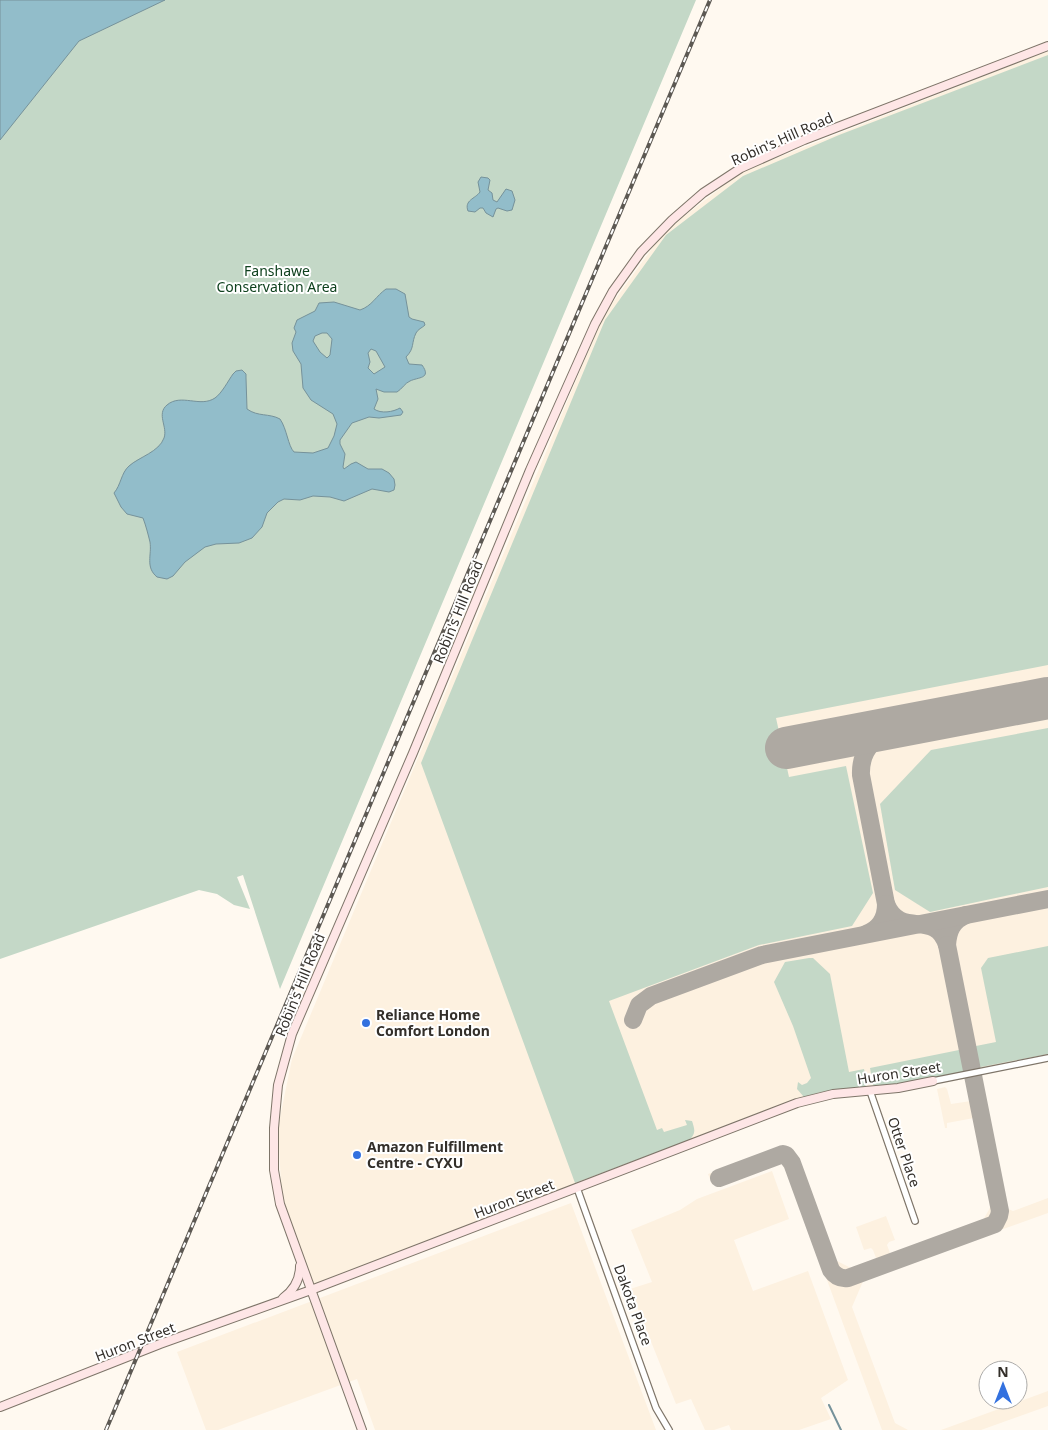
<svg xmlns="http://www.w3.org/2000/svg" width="1048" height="1430" viewBox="0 0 1048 1430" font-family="'Noto Sans',sans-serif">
  <rect width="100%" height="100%" fill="#fff9f0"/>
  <!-- built -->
  <g fill="#fdf1e0">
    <path d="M1048,51V1056L979,1069L1006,1208L1013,1211L1048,1198V1213L864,1279L852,1307L895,1423L908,1430H882L783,1160L780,1158L712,1184L708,1174L763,1153L764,1158L786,1149L790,1157L796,1155L835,1260L853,1269L875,1261L876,1258L873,1250L871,1248L864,1250L856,1227L886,1216L895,1240L889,1242L887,1245L890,1253L893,1254L982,1222L991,1206L974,1118L947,1123V1128H945L937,1089L945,1087L947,1089L951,1104L971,1101L965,1071L825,1097L312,1285L282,1204L278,1127L292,1059L603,316L664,232L741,172Z"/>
    <path d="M772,1171L789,1219L734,1240L753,1291L808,1271L848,1380L821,1398L831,1419L799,1430H731L729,1425L714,1430H705L691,1399L676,1404L630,1289L652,1282L631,1230L680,1210L697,1199Z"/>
    <path d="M571,1203L656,1430H375L357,1379L218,1430H206L177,1352Z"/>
    <path d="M1048,1391V1406L981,1430H941Z"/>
  </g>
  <!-- green -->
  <g fill="#c4d8c7">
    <path d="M0,0H696L280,989L243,875L237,877L250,909L234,905L217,894L199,890L0,959Z"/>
    <path d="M1048,55V665L776,718L789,777L846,766L873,893L852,926L759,945L609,1001L657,1130L662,1128L664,1132L687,1125L685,1120L692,1121C695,1130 696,1134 689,1140L575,1183L421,763L605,320L666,235L743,176L839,135Z"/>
    <path d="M1048,728V887L930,912L895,890L880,804L931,750Z"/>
    <path d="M1048,946V1054L981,1067L978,1066L975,1052L976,1046L996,1042L981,968L988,958Z"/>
    <path d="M809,958H813L830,974L849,1072L864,1069L867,1084L863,1089L821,1092L804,1097L797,1089L798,1082L802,1085L807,1083L811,1078L793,1026L774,982L785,962Z"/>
    <path d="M959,1050L961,1052L965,1072L876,1087L873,1085L870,1068Z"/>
  </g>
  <!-- water -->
  <g fill="#92bdca" stroke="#76929a" fill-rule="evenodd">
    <path d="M0,0H165L79,41L0,140Z"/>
    <path d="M481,177L488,178L490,180L488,190L492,193L493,200L497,202L506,189L512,191L515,200L512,210L507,211L498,208L496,209L493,217L486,213L483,208H480L475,212L468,211C464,200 475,199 480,192L478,182Z"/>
    <path d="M386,289H396L405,294L409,317L412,319L424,322L425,325C422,328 418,329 416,333C411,343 415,348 406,357L409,364L422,365C432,379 418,377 410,381C405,383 402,389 397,392H384L376,389L378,399L374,409C381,414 393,412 400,408L403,412L401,415L379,418L369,417L352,423L340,440V444L345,454L343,467L344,469L351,464L356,462L368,469H382L389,473L394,479L395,485L394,490L389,492L372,489L344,501L330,497L313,496L300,500L284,499L278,502L267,513L262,527L252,538L239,543L216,544L205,547L185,562L173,576L167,579L157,577C145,567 152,555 150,542C148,534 146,526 143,518L127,514L121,507L114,493C121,485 121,473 129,466C139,457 159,452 164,438C168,427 156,414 167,405C181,393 200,408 215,398C222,393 228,381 233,374L236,371L242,370L246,374V378L247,409C258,417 269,413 280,419C287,429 288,446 294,452L313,453L328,448L334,436L337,424L333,414L311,400L303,388L301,364L293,351L292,343L296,332L294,328L297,320L315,311L319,303L334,302L360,310C372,306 376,296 386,289ZM322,333H327L332,339L330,355L327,358L320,352L313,341L315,336ZM371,349L376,351L385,367L374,374L368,368L370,362L368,353Z"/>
  </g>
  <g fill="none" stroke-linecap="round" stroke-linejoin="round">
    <!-- stream -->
    <path stroke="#76929a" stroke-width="2" d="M829,1405L841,1430"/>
    <!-- taxiway -->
    <g stroke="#aea9a2" stroke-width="18">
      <path d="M886,904L861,775C860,753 872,738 892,730L951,718"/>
      <path d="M866,934C880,929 886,918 886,904C901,940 935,908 947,945C948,931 952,921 966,915"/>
      <path d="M633,1020L639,1005L651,996L762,955L1048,899"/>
      <path d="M719,1178L783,1154L786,1155L792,1163L831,1270C835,1276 840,1279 848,1278L995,1224L999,1216L1000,1211L947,945"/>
    </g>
    <!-- runway -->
    <path stroke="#aea9a2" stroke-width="42" d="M786,748L1048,698"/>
    <defs>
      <g id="street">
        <path d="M933,1081L1048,1058"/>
        <path d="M870,1091L915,1221"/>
        <path d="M577,1188L656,1408L669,1430"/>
      </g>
      <g id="secondary">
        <path d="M283,1298C294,1290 300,1279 300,1266"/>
        <path d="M0,1407L160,1344L311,1290L797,1103L833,1094L898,1088L933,1081"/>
        <path d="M362,1430L280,1204L274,1170V1128L278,1085L292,1034L413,753L530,470L595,324L613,291L641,252L672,220L703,193L741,168L804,140L1048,46"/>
      </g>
    </defs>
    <!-- street casing -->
    <use href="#street" stroke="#7e7569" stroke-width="8"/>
    <!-- secondary casing -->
    <use href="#secondary" stroke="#7e7569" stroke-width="10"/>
    <!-- street -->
    <use href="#street" stroke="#fff" stroke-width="5.5"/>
    <!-- secondary -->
    <use href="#secondary" stroke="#fee6e6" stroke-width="8"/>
    <defs>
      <path id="rail" d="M106,1430L710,0"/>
    </defs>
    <!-- rail casing -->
    <use href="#rail" stroke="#5d5953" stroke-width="4"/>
    <!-- rail -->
    <use href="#rail" stroke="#fff" stroke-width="2" stroke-dasharray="5.5" stroke-linecap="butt"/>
  </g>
  <!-- markers -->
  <g fill="#3371df" stroke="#fff" stroke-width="2">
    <circle cx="366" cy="1023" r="5"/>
    <circle cx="357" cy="1155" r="5"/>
  </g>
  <g text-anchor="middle" stroke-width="4" stroke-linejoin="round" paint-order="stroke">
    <!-- street labels -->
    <g font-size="14" fill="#332f2a" stroke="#fff">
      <text transform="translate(782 139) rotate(-24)" y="5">Robin's Hill Road</text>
      <text transform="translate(458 612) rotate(-68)" y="5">Robin's Hill Road</text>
      <text transform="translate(300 985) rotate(-68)" y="5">Robin's Hill Road</text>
      <text transform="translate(899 1073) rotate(-9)" y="5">Huron Street</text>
      <text transform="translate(904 1152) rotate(71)" y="5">Otter Place</text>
      <text transform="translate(514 1199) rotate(-21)" y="5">Huron Street</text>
      <text transform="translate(633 1305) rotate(70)" y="5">Dakota Place</text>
      <text transform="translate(135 1342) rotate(-21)" y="5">Huron Street</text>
    </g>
    <!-- park labels -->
    <g font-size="14" fill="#0f411e" stroke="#fff">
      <text x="277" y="276">Fanshawe<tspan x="277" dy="16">Conservation Area</tspan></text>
    </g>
    <!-- poi labels -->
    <g font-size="14" font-weight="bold" fill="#332f2a" stroke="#fff" text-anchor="start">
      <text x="376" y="1020">Reliance Home<tspan x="376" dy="16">Comfort London</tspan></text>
      <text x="367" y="1152">Amazon Fulfillment<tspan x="367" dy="16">Centre - CYXU</tspan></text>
    </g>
  </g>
  <!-- north arrow -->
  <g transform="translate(1003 1385)"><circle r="24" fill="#ffffff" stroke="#adacaa"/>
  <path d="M0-4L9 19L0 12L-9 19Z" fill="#3371df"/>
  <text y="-8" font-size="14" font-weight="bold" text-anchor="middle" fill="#332f2a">N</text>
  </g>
</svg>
